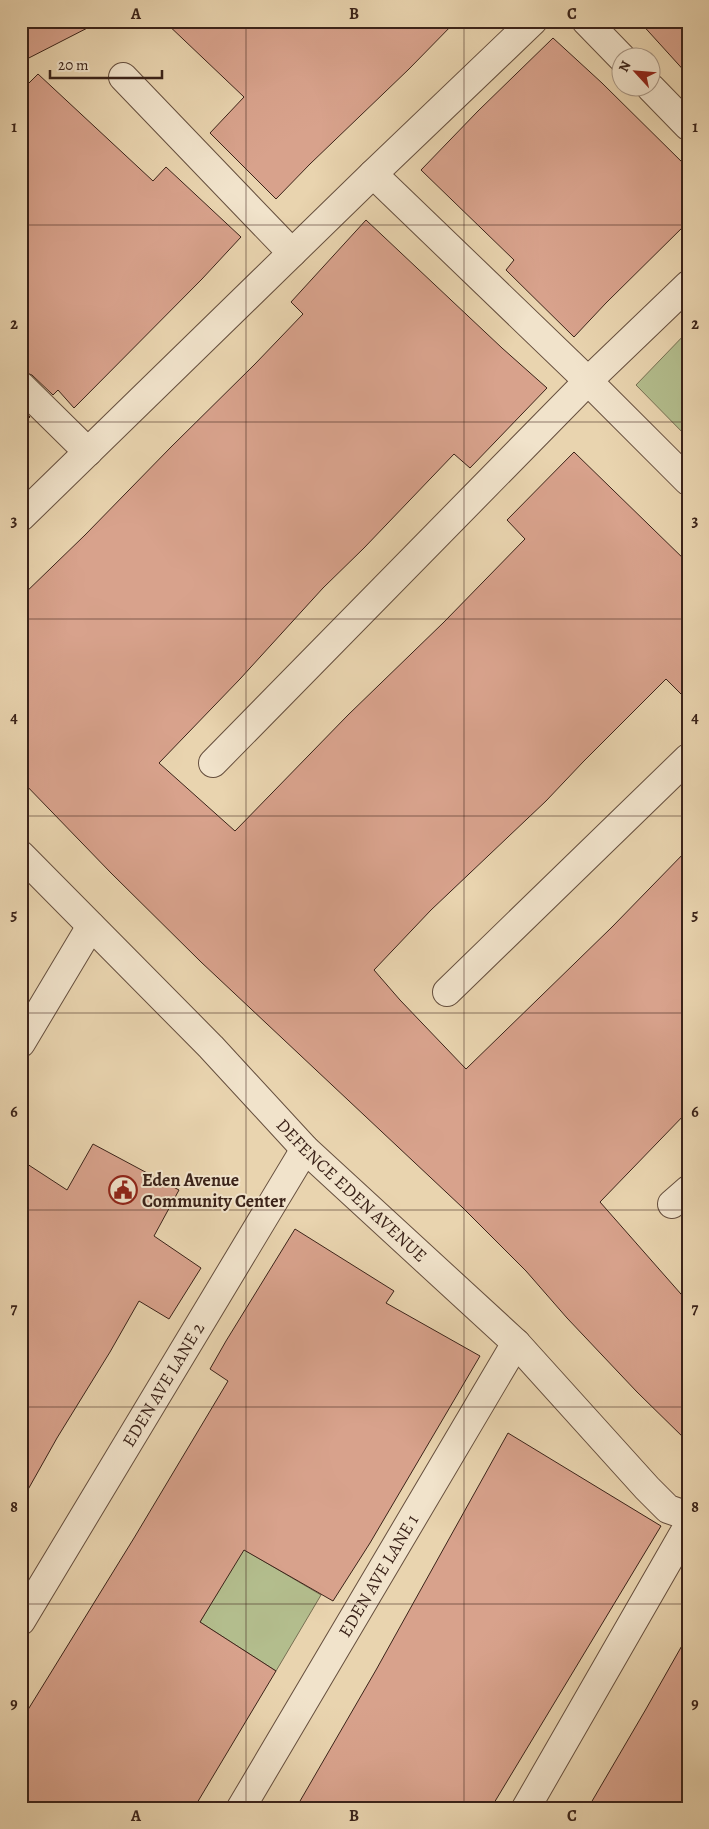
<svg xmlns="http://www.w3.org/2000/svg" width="709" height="1829" viewBox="0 0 709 1829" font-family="Alegreya,serif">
  <rect width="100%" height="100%" fill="#e9d4af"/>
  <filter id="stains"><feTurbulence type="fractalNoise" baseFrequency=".004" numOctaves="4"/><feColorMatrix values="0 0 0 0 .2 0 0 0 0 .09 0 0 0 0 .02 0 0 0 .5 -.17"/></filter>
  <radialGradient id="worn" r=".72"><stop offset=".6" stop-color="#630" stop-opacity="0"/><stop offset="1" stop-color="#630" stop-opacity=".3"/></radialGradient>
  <!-- green -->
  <g fill="#b3bd8d" stroke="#777053">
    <path d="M688,331V438L636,385Z"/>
    <path d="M243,1549L321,1595L276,1671L200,1622Z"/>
  </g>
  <!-- building -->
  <g fill="#d8a28c" stroke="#3b2319">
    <path d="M21,21H101L21,62Z"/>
    <path d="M164,21H456L409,69L310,164L276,199L210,133L244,97Z"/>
    <path d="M639,21H688V75Z"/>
    <path d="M553,38L602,83L688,168V222L606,303L574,337L506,270L514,260L421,170L478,111Z"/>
    <path d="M38,74L153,181L166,167L241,237L202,279L74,408L58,390L53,395L32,375L21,371V91Z"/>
    <path d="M366,220L502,348L547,388L470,468L454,454L364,548L323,588L240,679L159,763L235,831L348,715L444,622L525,539L507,520L574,452L688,563V701L666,679L583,762L546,801L431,910L374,970L400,1000L466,1069L612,927L688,849V1111L600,1202L688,1302V1442L637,1392L567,1318L526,1271L463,1208L201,962L111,873L21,780V597L85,535L171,447L255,364L303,314L291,302Z"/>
    <path d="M21,408L30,417L21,425Z"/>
    <path d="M93,1144L179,1190L154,1236L201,1268L169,1319L139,1301L110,1352L57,1438L21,1502V1160L67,1190Z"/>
    <path d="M295,1229L394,1291L386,1303L480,1356L370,1543L333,1601L244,1550L200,1622L276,1671L194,1808H21V1721L134,1538L228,1381L210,1369L226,1341Z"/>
    <path d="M508,1433L661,1526L491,1808H296L376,1670Z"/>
    <path d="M688,1635V1808H588L646,1709Z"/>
  </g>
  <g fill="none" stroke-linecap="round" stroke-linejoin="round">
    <defs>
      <g id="minor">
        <path d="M586,21L622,58"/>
        <path d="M123,77L292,253"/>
        <path d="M651,88L688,126"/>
        <path d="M373,174L588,381L688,481"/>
        <path d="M21,386L88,452"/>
        <path d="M21,517L373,174L533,21"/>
        <path d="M213,763L588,381L688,285"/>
        <path id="s1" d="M21,855L211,1047L305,1149L516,1343L647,1488L668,1509L688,1516"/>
        <path d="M447,992L688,758"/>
        <path d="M21,1043L91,926"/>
        <path d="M672,1204L688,1190"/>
        <path id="s2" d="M21,1621L305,1149"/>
        <path id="s3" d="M241,1808L516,1343"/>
        <path d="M526,1808L688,1526"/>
      </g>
    </defs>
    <!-- minor casing -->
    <use href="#minor" stroke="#664f3e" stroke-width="30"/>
    <!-- minor -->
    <use href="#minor" stroke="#f1e3cb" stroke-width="28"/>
  </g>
  <!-- grid -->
  <path fill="none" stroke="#3b2319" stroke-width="1" stroke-opacity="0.55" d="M246,21V1808M464,21V1808M21,225H688M21,422H688M21,619H688M21,816H688M21,1013H688M21,1210H688M21,1407H688M21,1604H688"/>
  <!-- icons -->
  <defs>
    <symbol id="civic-ring" viewBox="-11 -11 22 22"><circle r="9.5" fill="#f1e3cb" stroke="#8f2418" stroke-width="1.5"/><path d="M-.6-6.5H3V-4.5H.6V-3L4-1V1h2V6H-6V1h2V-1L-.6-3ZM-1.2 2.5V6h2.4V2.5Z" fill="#8f2418"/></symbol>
  </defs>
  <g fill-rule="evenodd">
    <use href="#civic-ring" x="107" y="1174" width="32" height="32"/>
  </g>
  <g text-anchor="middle" stroke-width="4" stroke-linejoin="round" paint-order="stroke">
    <!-- poi labels -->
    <g font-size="18" font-weight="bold" fill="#3b2319" stroke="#f1e3cb" text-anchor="start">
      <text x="142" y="1186">Eden Avenue<tspan x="142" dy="21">Community Center</tspan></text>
    </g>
    <!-- street labels -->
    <g font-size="18" fill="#3b2319" stroke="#f1e3cb">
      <text dy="6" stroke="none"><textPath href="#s1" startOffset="471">DEFENCE EDEN AVENUE</textPath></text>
      <text dy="6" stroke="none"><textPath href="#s2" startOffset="276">EDEN AVE LANE 2</textPath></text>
      <text dy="6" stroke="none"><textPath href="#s3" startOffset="270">EDEN AVE LANE 1</textPath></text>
    </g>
  </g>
  <!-- margin -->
  <rect width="709" height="1829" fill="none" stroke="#e9d4af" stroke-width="55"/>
  <!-- north arrow -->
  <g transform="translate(636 72) rotate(296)"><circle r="24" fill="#f1e3cb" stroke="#a89684"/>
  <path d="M0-4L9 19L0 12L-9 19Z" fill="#8f2418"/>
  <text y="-8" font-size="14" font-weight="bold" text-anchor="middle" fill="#3b2319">N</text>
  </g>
  <!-- scale -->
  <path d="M50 70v8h112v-8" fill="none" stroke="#3b2319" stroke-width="2.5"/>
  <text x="58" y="70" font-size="15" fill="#3b2319" stroke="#f1e3cb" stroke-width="4" paint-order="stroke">20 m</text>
  <rect x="28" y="28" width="654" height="1774" fill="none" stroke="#3b2319" stroke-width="2"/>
  <g font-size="16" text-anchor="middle" font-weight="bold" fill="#3b2319">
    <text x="136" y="19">A</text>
    <text x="354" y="19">B</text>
    <text x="572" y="19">C</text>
    <text x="14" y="132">1</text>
    <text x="695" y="132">1</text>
    <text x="14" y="329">2</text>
    <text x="695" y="329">2</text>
    <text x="14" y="526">3</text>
    <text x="695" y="526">3</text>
    <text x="14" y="723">4</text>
    <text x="695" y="723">4</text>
    <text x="14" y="920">5</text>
    <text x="695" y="920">5</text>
    <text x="14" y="1117">6</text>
    <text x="695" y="1117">6</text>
    <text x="14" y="1314">7</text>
    <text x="695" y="1314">7</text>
    <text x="14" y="1512">8</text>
    <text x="695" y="1512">8</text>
    <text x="14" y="1709">9</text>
    <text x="695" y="1709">9</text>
    <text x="136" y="1821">A</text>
    <text x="354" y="1821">B</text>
    <text x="572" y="1821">C</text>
  </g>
  <rect width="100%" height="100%" filter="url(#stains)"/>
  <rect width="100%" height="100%" fill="url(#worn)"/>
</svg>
